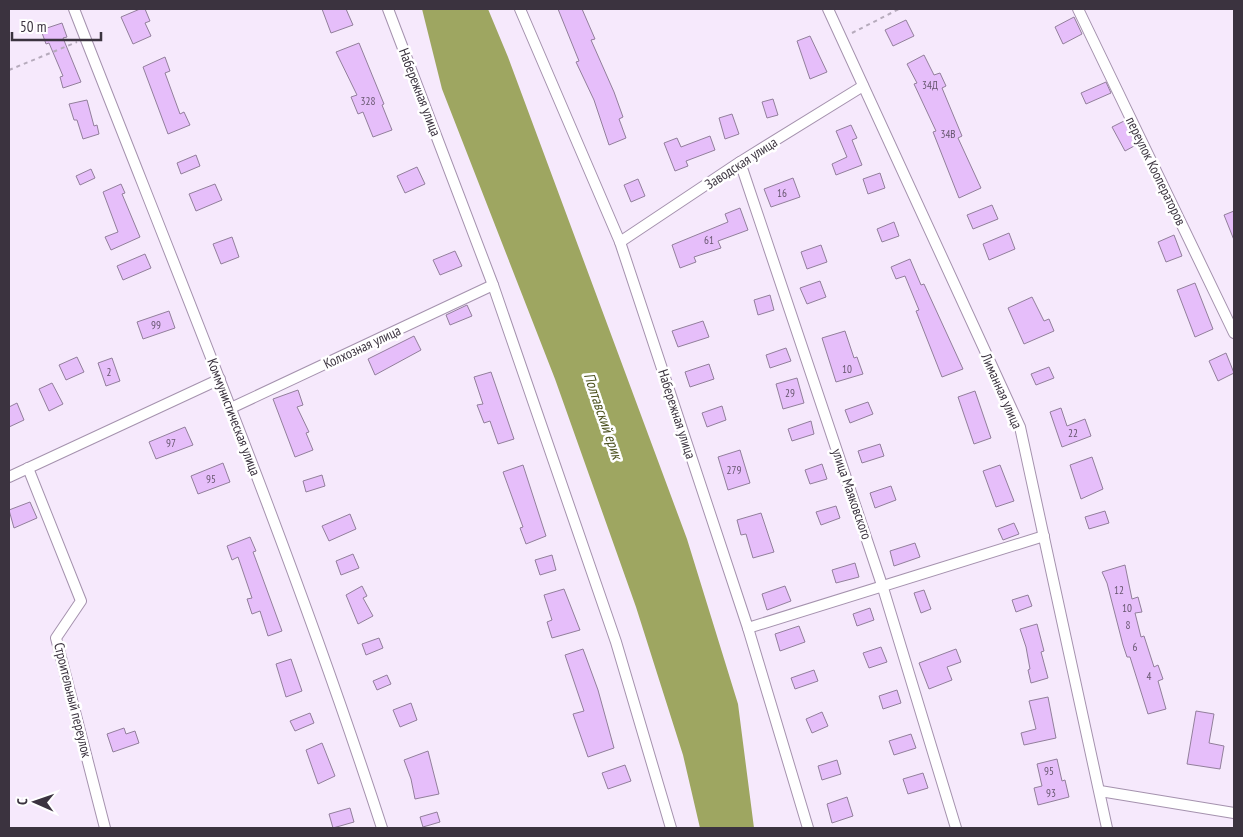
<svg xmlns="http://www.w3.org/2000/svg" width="1243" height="837" viewBox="0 0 1243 837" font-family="'PT Sans Narrow',sans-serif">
  <rect width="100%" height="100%" fill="#f6e9fc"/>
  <!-- water -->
  <path fill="#9ea661" d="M422,9H488L508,57L687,539L738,704L754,828H700L683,755L636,607L555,379L442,89Z"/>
  <!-- building -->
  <g fill="#e6befa" stroke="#927f9b">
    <path d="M140,9H145L150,21L145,23L151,36L133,44L121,17Z"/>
    <path d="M322,9H346L353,25L331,33Z"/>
    <path d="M558,9H582L595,39L591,40L614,92L623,117L619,119L626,138L609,145L594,100L576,62L579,61Z"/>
    <path d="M1074,17L1082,34L1063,44L1055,27Z"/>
    <path d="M906,20L914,36L893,46L885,30Z"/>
    <path d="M62,23L67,37L63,38L81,82L63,88L60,77L63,76L49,43L46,44L41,30Z"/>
    <path d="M810,36L827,72L810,79L797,41Z"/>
    <path d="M359,43L384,104L382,105L392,130L373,137L363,112L358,114L351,97L357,95L336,52Z"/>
    <path d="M924,55L934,75L940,73L946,86L942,88L962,136L958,138L981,188L959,198L933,132L936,131L914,84L917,83L907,64Z"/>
    <path d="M165,57L170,71L165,73L180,114L184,112L190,125L168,134L143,67Z"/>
    <path d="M1106,82L1111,93L1086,104L1081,93Z"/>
    <path d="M773,99L778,115L767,118L762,102Z"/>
    <path d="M87,100L94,126L97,125L99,134L83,139L77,120H74L69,104Z"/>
    <path d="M732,114L739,134L725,139L719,118Z"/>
    <path d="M1124,121L1136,145L1125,151L1112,127Z"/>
    <path d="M851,125L857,138L852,140L862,165L836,175L832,164L847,157L836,131Z"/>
    <path d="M710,136L715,150L686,161L688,166L675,171L664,143L677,138L681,147Z"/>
    <path d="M196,155L200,166L181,174L177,163Z"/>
    <path d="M417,167L425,184L405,193L397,176Z"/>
    <path d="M91,169L95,178L80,185L76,176Z"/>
    <path d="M880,173L885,188L868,194L863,179Z"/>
    <path d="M793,178L800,197L771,207L764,189Z"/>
    <path d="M638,179L645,196L631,202L624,185Z"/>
    <path d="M121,184L125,193L122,194L140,237L111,250L105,237L118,232L103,192Z"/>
    <path d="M215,184L222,200L196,211L189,194Z"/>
    <path d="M992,205L998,219L973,229L967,215Z"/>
    <path d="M740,208L748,230L718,241L721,248L694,257L696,262L680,268L672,245L728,222L725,214Z"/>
    <path d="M1234,211V240L1224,215Z"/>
    <path d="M894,222L899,236L882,242L877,229Z"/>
    <path d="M1009,233L1015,249L989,260L983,244Z"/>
    <path d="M1174,235L1182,256L1166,262L1158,242Z"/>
    <path d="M232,237L239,257L221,264L213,244Z"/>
    <path d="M821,245L827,262L807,269L801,252Z"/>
    <path d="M455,251L462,266L440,275L433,260Z"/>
    <path d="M145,254L151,268L123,280L117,266Z"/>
    <path d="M910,259L921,285L924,284L963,369L942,377L916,311L919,310L905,276L896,279L891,267Z"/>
    <path d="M820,281L826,297L807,304L800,288Z"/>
    <path d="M1195,283L1213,329L1195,337L1177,290Z"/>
    <path d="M770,295L774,310L758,315L754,300Z"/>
    <path d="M1032,297L1044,321L1049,319L1054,331L1024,344L1008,308Z"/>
    <path d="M467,305L472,316L450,325L446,315Z"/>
    <path d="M169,311L175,328L143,339L137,322Z"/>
    <path d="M703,321L709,337L678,347L672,331Z"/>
    <path d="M845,331L854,358L857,357L863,374L836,382L822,338Z"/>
    <path d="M414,336L421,350L375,375L368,359Z"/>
    <path d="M786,348L791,361L770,368L766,355Z"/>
    <path d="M1226,353L1234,373L1218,381L1209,361Z"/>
    <path d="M77,357L84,372L66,380L59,365Z"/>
    <path d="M112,358L120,381L106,386L98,363Z"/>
    <path d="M709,364L714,379L690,387L685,372Z"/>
    <path d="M1049,367L1054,378L1036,385L1031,374Z"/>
    <path d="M491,372L514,439L498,444L490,421L484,423L477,405L483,404L474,377Z"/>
    <path d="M797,378L804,403L783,409L776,384Z"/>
    <path d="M52,383L63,404L49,411L39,389Z"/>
    <path d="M298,390L303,405L297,407L309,432L306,433L313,450L295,457L273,399Z"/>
    <path d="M975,391L991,438L974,444L958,397Z"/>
    <path d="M868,402L873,414L850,423L845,410Z"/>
    <path d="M17,403L24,420L9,427V407Z"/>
    <path d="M722,406L726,420L707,427L702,413Z"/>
    <path d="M1061,408L1067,426L1085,419L1091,436L1062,447L1050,412Z"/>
    <path d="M811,421L814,434L792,441L788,429Z"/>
    <path d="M185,427L193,445L156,459L149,442Z"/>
    <path d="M880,444L884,456L862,463L858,451Z"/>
    <path d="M740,450L750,483L728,490L718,457Z"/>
    <path d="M1092,457L1103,489L1081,499L1070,465Z"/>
    <path d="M223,463L230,482L198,494L191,476Z"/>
    <path d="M822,464L827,479L810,484L805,470Z"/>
    <path d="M523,465L546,536L526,544L520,528L523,527L503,472Z"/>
    <path d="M1000,465L1014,501L996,507L983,471Z"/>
    <path d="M322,475L325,486L306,492L303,481Z"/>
    <path d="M891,486L896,500L875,508L870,493Z"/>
    <path d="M30,502L37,518L14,528L9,510Z"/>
    <path d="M836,506L840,518L821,525L816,512Z"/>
    <path d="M1105,511L1109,523L1089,529L1085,517Z"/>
    <path d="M761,513L774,552L753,558L746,534L741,535L737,520Z"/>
    <path d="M350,514L356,529L329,541L322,526Z"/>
    <path d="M1014,523L1019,534L1003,540L998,529Z"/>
    <path d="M250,537L256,551L253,552L282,631L268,636L260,611L252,614L247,599L252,598L238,557L232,560L227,546Z"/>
    <path d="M915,543L920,557L894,566L890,551Z"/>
    <path d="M353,554L359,568L341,575L336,561Z"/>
    <path d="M552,555L556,570L540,575L535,560Z"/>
    <path d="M855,563L859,577L836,583L832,570Z"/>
    <path d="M1125,565L1132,599L1138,597L1142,612L1135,613L1141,637L1144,636L1154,667L1158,665L1163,679L1158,681L1166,709L1148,714L1130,657H1127L1123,645L1107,583L1102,572Z"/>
    <path d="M362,586L367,596L363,598L373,616L358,624L346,595Z"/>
    <path d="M785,586L791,601L767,610L762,594Z"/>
    <path d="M564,589L580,630L552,638L547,622L552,620L544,595Z"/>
    <path d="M924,590L931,609L921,613L914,593Z"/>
    <path d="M1028,595L1032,606L1016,612L1012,600Z"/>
    <path d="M870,608L874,620L857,626L853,614Z"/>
    <path d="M1037,624L1044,651L1041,652L1048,678L1031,683L1028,670L1030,669L1026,647L1020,629Z"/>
    <path d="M799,626L805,642L780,651L775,634Z"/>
    <path d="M379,638L383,648L366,655L362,644Z"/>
    <path d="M881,647L887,662L869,668L863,653Z"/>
    <path d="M583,649L598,690L614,748L588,757L573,714L584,711L565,655Z"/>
    <path d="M956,649L961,662L947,667L952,680L929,689L919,663Z"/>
    <path d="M291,659L302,691L286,697L276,664Z"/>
    <path d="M814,670L818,681L795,689L791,678Z"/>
    <path d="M387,675L391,684L377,690L373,681Z"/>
    <path d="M897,690L901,703L883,709L879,696Z"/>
    <path d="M1048,697L1056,738L1024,745L1021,733L1036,729L1029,701Z"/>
    <path d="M411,703L417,720L400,727L393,710Z"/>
    <path d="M1196,711L1214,714L1209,743L1224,746L1220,769L1187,764Z"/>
    <path d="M822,712L828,726L812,733L806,719Z"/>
    <path d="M310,713L314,723L295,731L290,721Z"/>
    <path d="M124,728L126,734L135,731L139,743L113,752L107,734Z"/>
    <path d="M911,734L916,748L894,755L889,741Z"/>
    <path d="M322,743L335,776L318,784L306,750Z"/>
    <path d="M428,751L439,794L415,799L411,779L404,760Z"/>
    <path d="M1057,759L1062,781L1065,780L1069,797L1038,805L1034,788L1042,786L1037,764Z"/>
    <path d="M837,760L841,774L822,780L818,766Z"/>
    <path d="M625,765L631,781L608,789L602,773Z"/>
    <path d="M923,773L928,788L908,794L903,779Z"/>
    <path d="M847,797L853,816L832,823L827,804Z"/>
    <path d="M350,808L354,822L333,828L329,814Z"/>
    <path d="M437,812L440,822L423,827L420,817Z"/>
  </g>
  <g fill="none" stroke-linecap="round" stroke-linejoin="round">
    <defs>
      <g id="minor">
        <path d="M74,9C180,281 292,551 382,828"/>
        <path d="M388,9L493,285L616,642L671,828"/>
        <path d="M520,9L620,242L748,628L808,828"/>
        <path d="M828,9L1020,427L1107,828"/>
        <path d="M1078,9L1234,333"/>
        <path d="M740,162L883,588L956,828"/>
        <path d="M620,242L740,162L863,86"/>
        <path d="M231,408L493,285"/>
        <path d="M28,468L81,601L56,638L105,828"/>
        <path d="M9,477L220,379"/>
        <path d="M748,628L1044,536"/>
        <path d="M1100,791L1234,813"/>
      </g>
    </defs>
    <!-- minor casing -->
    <use href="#minor" stroke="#a592ae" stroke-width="12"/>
    <!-- path -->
    <g stroke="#b6abbc" stroke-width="2" stroke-dasharray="4 4" stroke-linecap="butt">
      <path d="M852,33L899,9"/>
      <path d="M9,70L77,42"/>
    </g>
    <!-- minor -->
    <use href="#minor" stroke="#fff" stroke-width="10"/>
  </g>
  <g text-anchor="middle" stroke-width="5" stroke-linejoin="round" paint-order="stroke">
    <!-- number labels -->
    <g font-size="11" fill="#66566e">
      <text x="930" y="89">34Д</text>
      <text x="368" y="105">328</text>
      <text x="948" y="138">34В</text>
      <text x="782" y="197">16</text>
      <text x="709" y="244">61</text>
      <text x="156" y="329">99</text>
      <text x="847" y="373">10</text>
      <text x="109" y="376">2</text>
      <text x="790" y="397">29</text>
      <text x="1073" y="437">22</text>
      <text x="171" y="447">97</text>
      <text x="734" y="474">279</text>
      <text x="211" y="483">95</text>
      <text x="1119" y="594">12</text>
      <text x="1127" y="612">10</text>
      <text x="1128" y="629">8</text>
      <text x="1135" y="651">6</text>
      <text x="1149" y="680">4</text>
      <text x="1049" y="775">95</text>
      <text x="1051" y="797">93</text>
    </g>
    <!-- street labels -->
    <g font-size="14" fill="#3b333f" stroke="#fff">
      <text transform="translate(420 92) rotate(69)" y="5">Набережная улица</text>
      <text transform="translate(741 163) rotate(-33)" y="5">Заводская улица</text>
      <text transform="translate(1156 171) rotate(64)" y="5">переулок Кооператоров</text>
      <text transform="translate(362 347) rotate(-25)" y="5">Колхозная улица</text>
      <text transform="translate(1002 391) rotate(66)" y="5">Лиманная улица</text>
      <text transform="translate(677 414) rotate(72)" y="5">Набережная улица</text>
      <text transform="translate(234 417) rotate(69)" y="5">Коммунистическая улица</text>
      <text transform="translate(852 494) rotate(71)" y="5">улица Маяковского</text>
      <text transform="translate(73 700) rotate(76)" y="5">Строительный переулок</text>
    </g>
    <!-- water labels -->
    <g font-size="15" font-style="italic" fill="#4b501d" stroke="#fff">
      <text transform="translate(603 416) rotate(71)" y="5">Полтавский ерик</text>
    </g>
  </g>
  <!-- border -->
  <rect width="1243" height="837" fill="none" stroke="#3b333f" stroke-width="20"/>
  <!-- north arrow -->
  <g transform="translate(35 802) rotate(272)" stroke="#ffffff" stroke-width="4" paint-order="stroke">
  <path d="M0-4L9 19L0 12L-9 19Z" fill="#3b333f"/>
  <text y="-8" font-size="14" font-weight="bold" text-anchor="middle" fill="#3b333f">С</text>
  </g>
  <!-- scale -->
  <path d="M12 32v8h89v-8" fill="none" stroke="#3b333f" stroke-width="2.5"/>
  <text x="20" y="32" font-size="15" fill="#3b333f" stroke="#ffffff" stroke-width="4" paint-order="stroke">50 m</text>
</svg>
